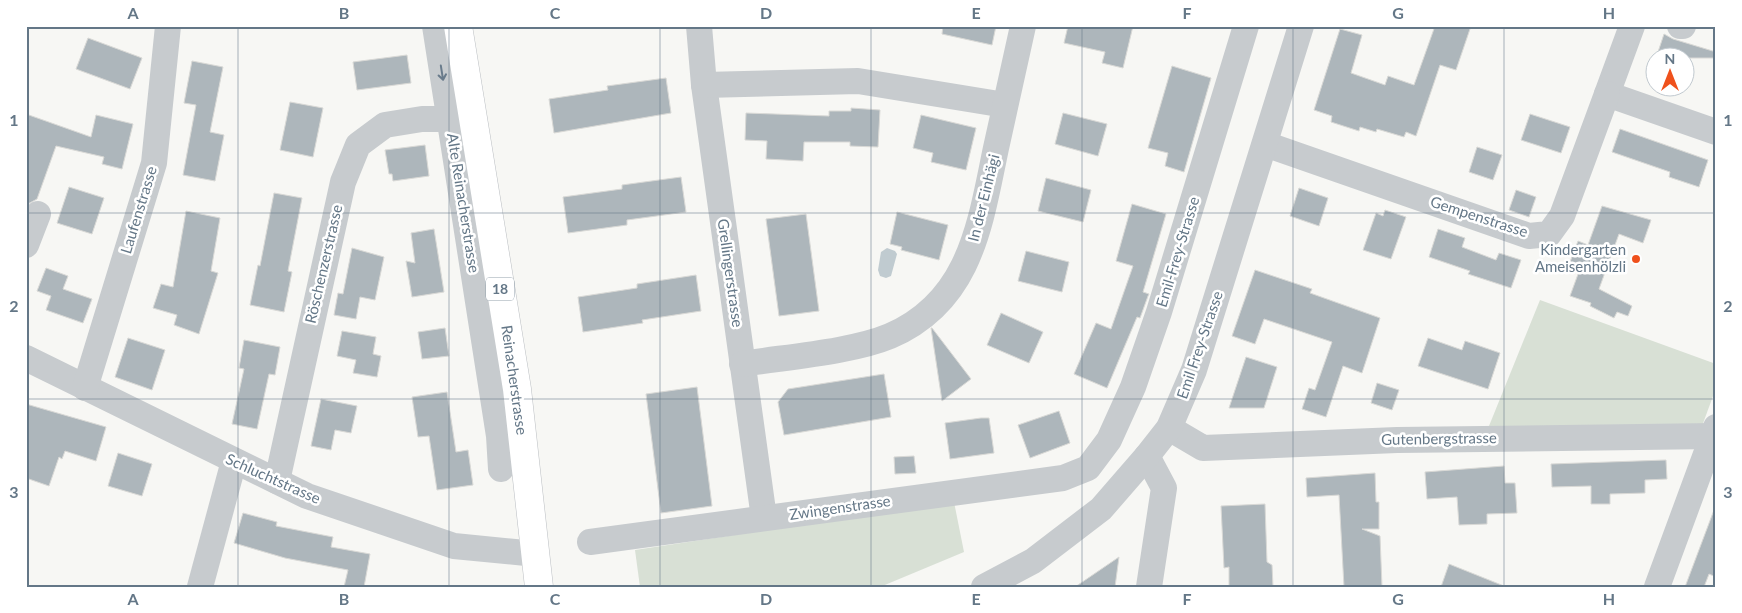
<svg xmlns="http://www.w3.org/2000/svg" width="1742" height="613" viewBox="0 0 1742 613" font-family="Lato,sans-serif">
  <rect width="100%" height="100%" fill="#f7f7f4"/>
  <!-- green -->
  <g fill="#d8e0d5">
    <path d="M1540,300L1716,364V388L1702,426H1489Z"/>
    <path d="M954,502L964,552L880,587H640L635,550Z"/>
  </g>
  <!-- water -->
  <path fill="#c0cbd0" d="M887,248L895,251L897,254L891,276L886,278L880,276L878,270L881,252Z"/>
  <!-- building -->
  <g fill="#adb6bb" stroke="#d9d9d6">
    <path d="M943,26H996L992,45L942,34Z"/>
    <path d="M1068,26H1133L1123,68L1102,63L1105,52L1064,43Z"/>
    <path d="M1435,26H1471L1456,70L1440,65L1416,136L1406,132L1404,137L1377,129L1376,132L1360,127L1359,131L1331,122L1332,116L1314,110L1340,29L1362,35L1351,73L1385,85L1388,76L1414,85Z"/>
    <path d="M1664,34L1673,39L1716,52V58H1656Z"/>
    <path d="M88,38L142,58L130,89L76,69Z"/>
    <path d="M407,55L411,83L357,90L353,62Z"/>
    <path d="M192,61L223,67L210,132L224,135L215,181L183,175L196,105L184,103Z"/>
    <path d="M1172,66L1211,78L1184,172L1165,166L1168,153L1148,148Z"/>
    <path d="M666,78L671,113L554,133L549,99L608,90L607,86Z"/>
    <path d="M290,102L323,108L313,157L280,150Z"/>
    <path d="M851,108L880,110L878,147L850,146V142H804L803,161L766,159L767,141L745,140L746,113L829,116V111H851Z"/>
    <path d="M1063,113L1107,124L1098,156L1055,144Z"/>
    <path d="M26,114L91,137L96,115L133,124L122,169L102,164L104,157L56,146L37,199L26,205Z"/>
    <path d="M1530,114L1570,127L1561,153L1521,140Z"/>
    <path d="M921,115L976,128L966,170L931,162L933,153L913,148Z"/>
    <path d="M1620,129L1708,160L1699,187L1669,177L1670,172L1612,152Z"/>
    <path d="M425,145L429,176L393,181L392,174H389L385,150Z"/>
    <path d="M1477,147L1502,155L1493,180L1469,172Z"/>
    <path d="M681,177L686,212L627,220V225L568,233L563,197L622,189V185Z"/>
    <path d="M1046,178L1091,190L1083,222L1038,211Z"/>
    <path d="M69,187L104,198L92,234L57,223Z"/>
    <path d="M1299,188L1328,198L1319,226L1290,216Z"/>
    <path d="M1516,190L1536,197L1529,217L1509,210Z"/>
    <path d="M274,193L302,198L288,271L292,272L284,312L250,305L258,265L260,266Z"/>
    <path d="M1132,204L1166,214L1143,292L1149,294L1148,296L1140,318L1137,317L1107,388L1074,374L1096,323L1111,329L1133,266L1116,261Z"/>
    <path d="M1602,206L1651,220L1643,243L1619,234L1599,289L1632,306L1628,316L1617,312L1614,318L1590,306L1591,303L1570,296L1581,266L1570,262L1578,241L1588,245Z"/>
    <path d="M1385,210L1406,217L1391,259L1363,250L1376,213L1383,216Z"/>
    <path d="M186,211L220,218L211,271L218,273L199,334L174,325L177,315L153,308L161,284L173,287Z"/>
    <path d="M897,212L948,225L939,260L901,250L902,247L890,244Z"/>
    <path d="M806,214L819,311L779,316L766,219Z"/>
    <path d="M434,229L444,292L412,297L406,261L415,263L411,233Z"/>
    <path d="M1438,229L1465,238L1462,247L1496,260L1499,253L1521,260L1511,288L1468,274L1470,271L1429,257Z"/>
    <path d="M352,248L384,257L375,300L360,297L356,319L334,315L338,293L343,294Z"/>
    <path d="M1026,251L1069,262L1062,292L1018,281Z"/>
    <path d="M46,268L68,276L63,289L92,299L83,323L46,310L51,296L37,291Z"/>
    <path d="M1255,270L1312,289L1310,293L1380,318L1362,373L1343,366L1326,417L1302,409L1309,388L1315,390L1332,342L1264,319L1255,344L1232,336Z"/>
    <path d="M696,275L701,311L642,320L643,323L583,332L578,297L637,288V284Z"/>
    <path d="M1001,313L1043,332L1029,363L987,345Z"/>
    <path d="M445,328L449,356L422,359L418,332Z"/>
    <path d="M932,328L971,379L942,401L931,328Z"/>
    <path d="M342,331L376,337L373,354L381,356L377,377L353,373L356,360L337,356Z"/>
    <path d="M128,338L165,350L152,390L115,377Z"/>
    <path d="M1428,338L1462,350L1465,341L1500,353L1488,389L1418,366Z"/>
    <path d="M244,340L280,347L275,375L269,374L257,429L232,424L244,369L239,368Z"/>
    <path d="M1246,357L1277,367L1264,408H1229Z"/>
    <path d="M884,374L891,417L784,435L778,402L788,389Z"/>
    <path d="M1377,383L1399,390L1392,410L1371,403Z"/>
    <path d="M697,387L712,506L661,513L646,394Z"/>
    <path d="M447,392L456,452L468,450L473,485L437,490L429,436L418,437L412,397Z"/>
    <path d="M321,399L357,406L351,433L335,430L331,450L311,446Z"/>
    <path d="M26,404L106,427L96,461L65,451L62,459L59,457L49,486L26,478Z"/>
    <path d="M1059,411L1070,443L1030,458L1018,425Z"/>
    <path d="M981,418H989L994,453L950,459L945,423Z"/>
    <path d="M118,453L152,464L142,496L108,486Z"/>
    <path d="M914,456L916,473L895,474L894,457Z"/>
    <path d="M1666,460L1667,479L1645,480V493L1610,494V504H1591V486L1552,487L1551,464Z"/>
    <path d="M1504,466L1505,483H1515L1517,513L1487,514V524L1459,525L1457,497L1427,499L1425,472Z"/>
    <path d="M1375,473L1376,502H1379V529H1362L1380,536L1382,587H1344L1339,495L1307,497L1306,478Z"/>
    <path d="M1265,504L1267,562L1272,565L1273,587H1229V567L1224,568L1221,506Z"/>
    <path d="M1714,510L1716,511V577L1709,574L1704,587H1685Z"/>
    <path d="M243,513L277,522L276,526L333,537L331,547L370,554L364,587H344L348,570L285,558L234,543Z"/>
    <path d="M1119,557L1115,587H1075Z"/>
    <path d="M1449,564L1504,586V587H1441Z"/>
  </g>
  <g fill="none" stroke-linecap="round" stroke-linejoin="round">
    <defs>
      <path id="major" d="M458,26L517,389L539,587"/>
    </defs>
    <!-- major casing -->
    <use href="#major" stroke="#babec2" stroke-width="29"/>
    <!-- minor -->
    <g stroke="#c7cbce" stroke-width="26">
      <path d="M435,26L499,436L501,469"/>
      <path d="M699,26L704,85L764,518"/>
      <path d="M1632,26L1607,94L1716,132"/>
      <path d="M1680,26H1683"/>
      <path d="M704,85L858,81L1005,105"/>
      <path d="M1265,144L1529,236L1549,234L1562,216L1607,94"/>
      <path d="M26,245L38,214"/>
      <path d="M26,358L307,496L454,546L536,554"/>
      <path d="M742,364C785,357 852,352 890,336C971,301 980,224 996,148C1005,107 1014,67 1023,26"/>
      <path d="M85,388L154,163L168,26"/>
      <path d="M1169,428L1203,448L1397,440L1716,436"/>
      <path d="M1147,456L1164,488L1149,587"/>
      <path d="M277,481L343,182L358,145L385,125L422,119H450"/>
      <path d="M590,542L1063,478L1088,468L1109,440L1133,387L1159,312L1246,26"/>
      <path d="M200,587L234,461"/>
      <path d="M984,587L1033,561L1101,509L1147,456L1169,428L1194,370L1301,26"/>
      <path d="M1657,587L1716,427"/>
    </g>
    <!-- major -->
    <use href="#major" stroke="#fff" stroke-width="28"/>
  </g>
  <!-- one-way arrows -->
  <defs><path id="oneway-shaft" d="M-6 0H5M1.5-3L5.5 0L1.5 3" fill="none" stroke-width="1.6" stroke-linecap="round" stroke-linejoin="round" transform="scale(1.25)"/></defs>
  <use stroke="#697b8b" href="#oneway-shaft" transform="translate(442 73) rotate(81)"/>
  <!-- grid -->
  <path fill="none" stroke="#647787" stroke-width="1" stroke-opacity="0.55" d="M238,26V587M449,26V587M660,26V587M871,26V587M1082,26V587M1293,26V587M1504,26V587M26,213H1716M26,399H1716"/>
  <!-- markers -->
  <circle fill="#ef511c" stroke="#fff" stroke-width="2" cx="1636" cy="259" r="5"/>
  <g text-anchor="middle" stroke-width="5" stroke-linejoin="round" paint-order="stroke">
    <!-- shield labels -->
    <rect fill="#fff" stroke="#92a0ab" stroke-width="1" x="486" y="277.5" width="28" height="23" rx="4"/>
    <g font-size="14" font-weight="bold" fill="#647787">
      <text x="500" y="294">18</text>
    </g>
    <!-- street labels -->
    <g font-size="15" fill="#647787" stroke="#fff">
      <text transform="translate(984 198) rotate(-76)" y="5">In der Einhägi</text>
      <text transform="translate(463 203) rotate(81)" y="5">Alte Reinacherstrasse</text>
      <text transform="translate(139 210) rotate(-73)" y="5">Laufenstrasse</text>
      <text transform="translate(1479 217) rotate(18)" y="5">Gempenstrasse</text>
      <text transform="translate(1178 252) rotate(-73)" y="5">Emil-Frey-Strasse</text>
      <text transform="translate(324 264) rotate(-77)" y="5">Röschenzerstrasse</text>
      <text transform="translate(730 273) rotate(82)" y="5">Grellingerstrasse</text>
      <text transform="translate(1200 345) rotate(-71)" y="5">Emil Frey-Strasse</text>
      <text transform="translate(514 380) rotate(82)" y="5">Reinacherstrasse</text>
      <text transform="translate(1439 439) rotate(-1)" y="5">Gutenbergstrasse</text>
      <text transform="translate(273 479) rotate(24)" y="5">Schluchtstrasse</text>
      <text transform="translate(840 508) rotate(-8)" y="5">Zwingenstrasse</text>
    </g>
    <!-- poi labels -->
    <g font-size="15" fill="#647787" stroke="#fff" text-anchor="end">
      <text x="1626" y="255">Kindergarten<tspan x="1626" dy="17">Ameisenhölzli</tspan></text>
    </g>
  </g>
  <!-- border -->
  <rect width="1742" height="613" fill="none" stroke="#ffffff" stroke-width="55"/>
  <!-- north arrow -->
  <g transform="translate(1670 72)"><circle r="24" fill="#ffffff" stroke="#c1c9cf"/>
  <path d="M0-4L9 19L0 12L-9 19Z" fill="#ef511c"/>
  <text y="-8" font-size="14" font-weight="bold" text-anchor="middle" fill="#647787">N</text>
  </g>
  <rect x="28" y="28" width="1686" height="558" fill="none" stroke="#647787" stroke-width="2"/>
  <g font-size="16" text-anchor="middle" font-weight="bold" fill="#647787">
    <text x="133" y="19">A</text>
    <text x="344" y="19">B</text>
    <text x="555" y="19">C</text>
    <text x="766" y="19">D</text>
    <text x="976" y="19">E</text>
    <text x="1187" y="19">F</text>
    <text x="1398" y="19">G</text>
    <text x="1609" y="19">H</text>
    <text x="14" y="126">1</text>
    <text x="1728" y="126">1</text>
    <text x="14" y="312">2</text>
    <text x="1728" y="312">2</text>
    <text x="14" y="498">3</text>
    <text x="1728" y="498">3</text>
    <text x="133" y="605">A</text>
    <text x="344" y="605">B</text>
    <text x="555" y="605">C</text>
    <text x="766" y="605">D</text>
    <text x="976" y="605">E</text>
    <text x="1187" y="605">F</text>
    <text x="1398" y="605">G</text>
    <text x="1609" y="605">H</text>
  </g>
</svg>
